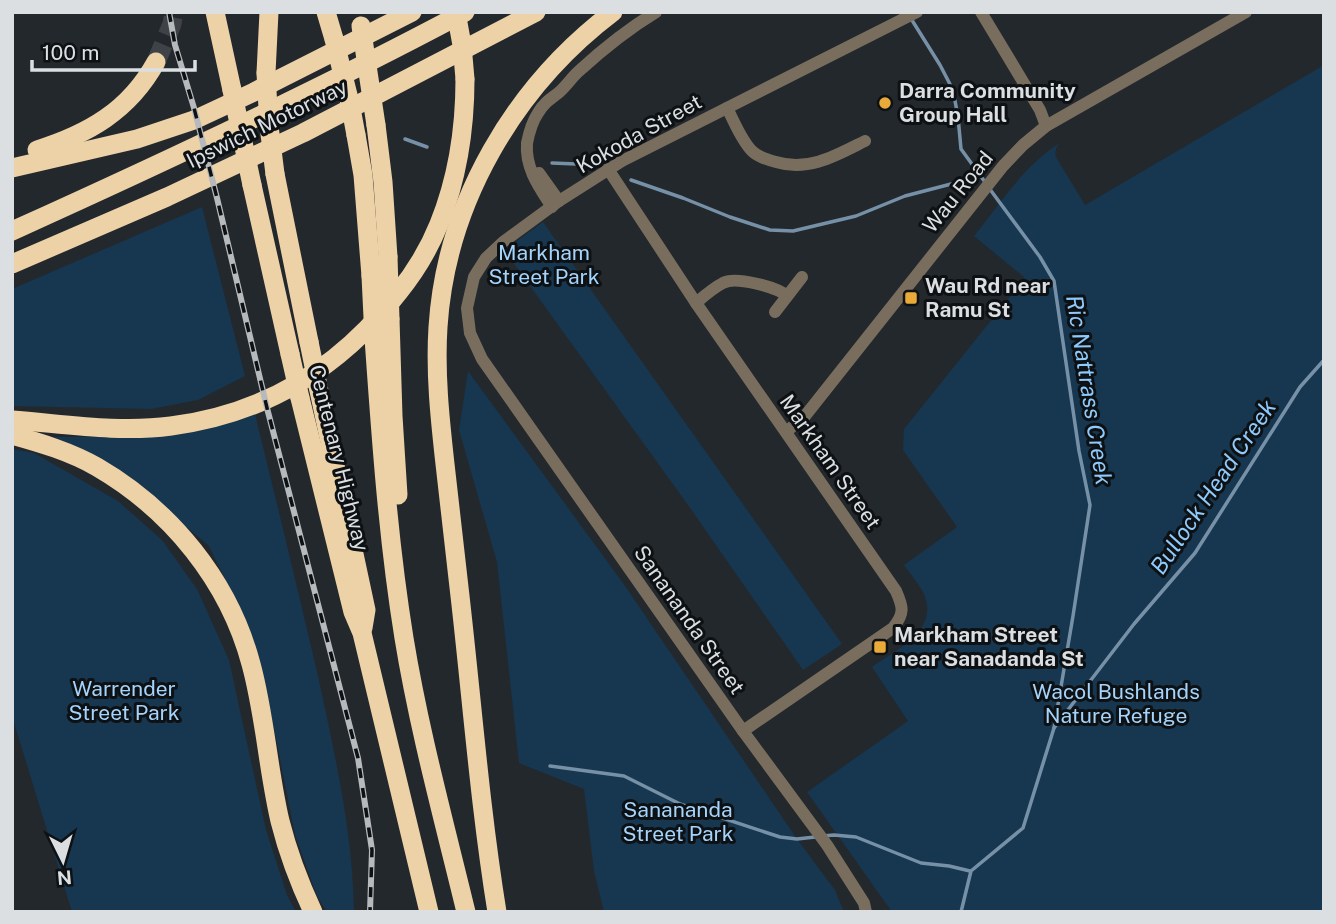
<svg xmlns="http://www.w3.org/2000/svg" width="1336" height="924" viewBox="0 0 1336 924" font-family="'Public Sans',sans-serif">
  <rect width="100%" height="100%" fill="#23282d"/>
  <!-- green -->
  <g fill="#17364f">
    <path d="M1324,65V912H892L807,792L908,721L872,667C897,649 941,630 923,592C918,583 910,574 904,565L957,527L903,450L904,429L1025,278L974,236C1000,204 1024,165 1060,143C1055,148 1055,151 1056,157L1085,205Z"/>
    <path d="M202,207L245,376L198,400L151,409L12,406V289Z"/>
    <path d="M543,222L842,644L803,670L688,505L504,250Z"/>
    <path d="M468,371L623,583L797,839L835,890L844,912H604L594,871L584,789L519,763L497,562L459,430Z"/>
    <path d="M255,414C277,504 299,594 320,685C336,760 353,835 354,912H327L317,896L295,835L268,698L243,616L209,546L148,495L52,437H133Z"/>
    <path d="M12,449L34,453L118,501L162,540L197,589L229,660L266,830L287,895L296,912H72L12,716Z"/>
  </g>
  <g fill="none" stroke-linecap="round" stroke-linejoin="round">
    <!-- stream -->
    <g stroke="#7691a7" stroke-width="3.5">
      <path d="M910,17L940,65L953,90L958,117L961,149L985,182"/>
      <path d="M405,139L427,147"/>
      <path d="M552,163L576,164"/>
      <path d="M631,180L683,198L730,217L770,230L793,231L856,216L905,196L955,183L978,173"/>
      <path d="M989,188L1040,257L1054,281L1079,451L1090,505L1073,616L1054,728"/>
      <path d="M550,766L624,776L680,804L780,837L797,839L815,837"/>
      <path d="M823,836L834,835L856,837L921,863L949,866L970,871"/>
      <path d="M961,912L971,871L1023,828L1054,728L1134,624L1195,553L1300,387L1324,360"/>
    </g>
    <!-- highway-tunnel -->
    <path stroke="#3f4348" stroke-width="19" stroke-dasharray="19 10" stroke-linecap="butt" d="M156,62L172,24L174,12"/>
    <!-- minor -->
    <g stroke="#796e5e" stroke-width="12">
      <path d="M981,12L1040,110L1046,126"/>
      <path d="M727,108C734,121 741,140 752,151C758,157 768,160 776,162C809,172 837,155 865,141"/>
      <path d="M608,169L696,303L896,591C903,607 905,613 893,628L743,731"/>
      <path d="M539,173L559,201"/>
      <path d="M552,207C539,187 525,168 527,143C529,133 532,122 538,113C543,104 549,100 557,94C565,88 571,78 579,71C603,49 628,29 656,12"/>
      <path d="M696,303C704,296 713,288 723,283C735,276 777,287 787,296"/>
      <path d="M775,312L802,277"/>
      <path d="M786,432L805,416L1003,166L1023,145L1046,126L1246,12"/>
      <path d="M866,912L864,903L827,845L743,731L482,359L470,333L467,308L474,277L486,258L503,242L559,201L622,161L917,12"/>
    </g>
    <!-- highway -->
    <g stroke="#edd1a7" stroke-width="19">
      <path d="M215,12L232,90"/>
      <path d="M326,12L334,39"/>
      <path d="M266,73L269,12"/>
      <path d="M376,125L383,182L388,257"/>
      <path d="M356,135L363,175L371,276"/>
      <path d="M37,150C88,134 129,111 156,62"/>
      <path d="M12,168L137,139L194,120L254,92L412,12"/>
      <path d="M275,174L309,342"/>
      <path d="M252,185L290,354"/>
      <path d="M12,231C165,162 317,91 465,12"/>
      <path d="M12,264L167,197L303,133L536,12"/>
      <path d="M390,319L393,416L398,495"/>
      <path d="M374,338C381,438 388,539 404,638C419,730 444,821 466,912"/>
      <path d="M318,386L366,610L363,628"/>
      <path d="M300,398L353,612L362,633L429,912"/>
      <path d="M12,420C65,424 119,433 171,426C265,414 341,367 398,293C415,272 429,249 439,224C458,177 465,129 465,79"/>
      <path d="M12,435C41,443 71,452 97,467C171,510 229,581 251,664C265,715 268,770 280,821C288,853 299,882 313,912"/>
      <path d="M497,912C480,807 472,701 460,596C455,552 450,508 445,464C440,419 435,373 438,327C446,202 515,86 613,12"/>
    </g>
    <defs>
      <path id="rail" d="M169,12L175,45L194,108L217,198L267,408L358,758L372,850L370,912"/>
    </defs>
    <!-- rail casing -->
    <use href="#rail" stroke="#b6babd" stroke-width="6"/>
    <!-- rail -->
    <use href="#rail" stroke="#0e1113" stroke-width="3.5" stroke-dasharray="10" stroke-linecap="butt"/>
    <!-- highway-bridge -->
    <g stroke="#edd1a7" stroke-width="19">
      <path d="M456,12L462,45L465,79"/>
      <path d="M361,26L376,125"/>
      <path d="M334,39L350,103L356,135"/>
      <path d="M266,73L269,126L275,174"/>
      <path d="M232,90L252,185"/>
      <path d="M388,257L390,319"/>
      <path d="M371,276L374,338"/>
      <path d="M309,342L318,386"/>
      <path d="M290,354L300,398"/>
    </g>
  </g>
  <!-- markers -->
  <g fill="#eaaa39" stroke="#0e1113" stroke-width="2.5">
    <circle cx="885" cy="103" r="7"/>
    <rect x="904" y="291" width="14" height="14" rx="3.5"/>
    <rect x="873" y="640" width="14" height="14" rx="3.5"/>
  </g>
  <g text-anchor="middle" stroke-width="6" stroke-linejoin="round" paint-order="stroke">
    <!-- poi labels -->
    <g font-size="21" font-weight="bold" fill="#dcdfe2" stroke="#0e1113" text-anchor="start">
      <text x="899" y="98">Darra Community<tspan x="899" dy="24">Group Hall</tspan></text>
      <text x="925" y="293">Wau Rd near<tspan x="925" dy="24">Ramu St</tspan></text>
      <text x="894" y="642">Markham Street<tspan x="894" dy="24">near Sanadanda St</tspan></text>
    </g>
    <!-- street labels -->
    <g font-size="21" fill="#dcdfe2" stroke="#0e1113">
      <text transform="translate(267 124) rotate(-26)" y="7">Ipswich Motorway</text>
      <text transform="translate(639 134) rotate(-29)" y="7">Kokoda Street</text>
      <text transform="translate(958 192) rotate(-51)" y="7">Wau Road</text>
      <text transform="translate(339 458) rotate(76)" y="7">Centenary Highway</text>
      <text transform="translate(830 462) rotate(55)" y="7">Markham Street</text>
      <text transform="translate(689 620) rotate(55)" y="7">Sanananda Street</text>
    </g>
    <!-- park labels -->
    <g font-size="21" fill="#a4d3fb" stroke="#0e1113">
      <text x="544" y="260">Markham<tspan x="544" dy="24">Street Park</tspan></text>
      <text x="124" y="696">Warrender<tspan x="124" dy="24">Street Park</tspan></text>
      <text x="1116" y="699">Wacol Bushlands<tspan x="1116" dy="24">Nature Refuge</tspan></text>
      <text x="678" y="817">Sanananda<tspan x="678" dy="24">Street Park</tspan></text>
    </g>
    <!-- water labels -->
    <g font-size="23" font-style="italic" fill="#8ecafc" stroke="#0e1113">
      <text transform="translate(1089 390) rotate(81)" y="8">Ric Nattrass Creek</text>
      <text transform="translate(1213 487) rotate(-56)" y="8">Bullock Head Creek</text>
    </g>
  </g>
  <!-- border -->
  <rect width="1336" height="924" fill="none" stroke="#dcdfe2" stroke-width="28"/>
  <!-- north arrow -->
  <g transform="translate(63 861) rotate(175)" stroke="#0e1113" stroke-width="5" paint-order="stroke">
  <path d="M0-5L12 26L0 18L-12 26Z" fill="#dcdfe2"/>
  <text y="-10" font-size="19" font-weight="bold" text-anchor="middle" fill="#dcdfe2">N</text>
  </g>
  <!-- scale -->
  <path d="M32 60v10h163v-10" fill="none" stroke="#dcdfe2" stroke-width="3.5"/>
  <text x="42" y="60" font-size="21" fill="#dcdfe2" stroke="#0e1113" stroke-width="5" paint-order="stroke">100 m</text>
</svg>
